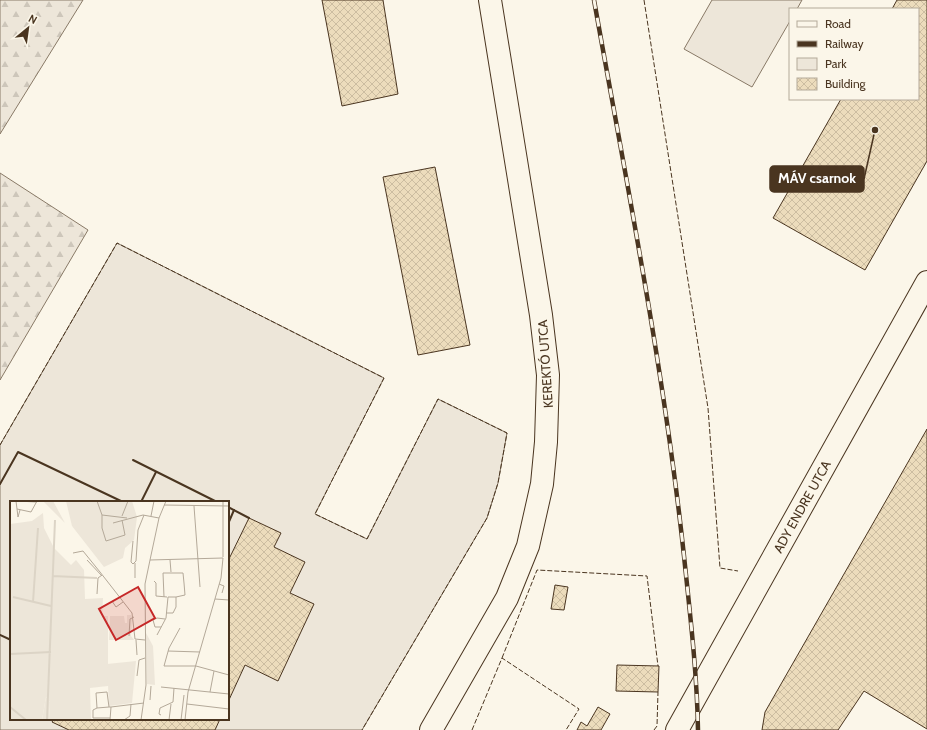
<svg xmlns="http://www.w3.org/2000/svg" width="927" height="730" viewBox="0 0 927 730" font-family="Cabin,sans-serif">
  <defs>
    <pattern id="forest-firs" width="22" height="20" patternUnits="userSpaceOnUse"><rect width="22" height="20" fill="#ede6d9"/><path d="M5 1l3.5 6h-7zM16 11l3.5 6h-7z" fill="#cdc6ba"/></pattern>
    <pattern id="building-cross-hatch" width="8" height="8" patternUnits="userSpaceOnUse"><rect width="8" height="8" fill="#ecdcbc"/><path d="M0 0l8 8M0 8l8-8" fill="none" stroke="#ccbda1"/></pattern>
  </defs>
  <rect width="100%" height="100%" fill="#fbf6e9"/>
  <!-- forest -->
  <g fill="url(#forest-firs)" stroke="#887966">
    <path d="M0,0H83L0,134Z"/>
    <path d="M0,173L88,230L0,380Z"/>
  </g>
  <!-- green -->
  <g fill="#ede6d9" stroke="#887966" fill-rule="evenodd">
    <path d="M712,0H802L797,9H790V21L752,87L684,49Z"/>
    <path d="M117,243L384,378L315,514L367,539L438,399L507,433L498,483L487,518L362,730H0V445ZM11,502H228V719H11Z"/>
  </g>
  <!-- building -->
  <g fill="url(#building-cross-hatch)" stroke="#4a3520">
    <path d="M322,0H383L398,94L342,106Z"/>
    <path d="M897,0H927V161L865,270L773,218L841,99H918V9H892Z"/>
    <path d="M435,167L470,345L418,355L383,177Z"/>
    <path d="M927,429V729L864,691L838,730H762L765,712Z"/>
    <path d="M249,518L281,533L274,547L305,562L290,593L314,604L278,681L245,665L228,702V561Z"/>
    <path d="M555,585L568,587L564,610L551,609Z"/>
    <path d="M617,665L659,666L658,692L616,691Z"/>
    <path d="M598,707L610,714L601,730H577L581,722L587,726Z"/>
    <path d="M54,719H220L215,730H69L52,722Z"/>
  </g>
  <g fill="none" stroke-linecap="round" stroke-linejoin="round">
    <defs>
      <path id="minor" d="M431,730L507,598L528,546L542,484L546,442L548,375L541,315L490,0"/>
      <g id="tertiary">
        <path id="s1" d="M677,730L927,282"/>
      </g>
    </defs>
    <!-- minor casing -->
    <use href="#minor" stroke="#4a3520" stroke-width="24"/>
    <!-- tertiary casing -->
    <use href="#tertiary" stroke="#4a3520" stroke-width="24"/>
    <!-- minor -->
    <use href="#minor" stroke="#fbf6e9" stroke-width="22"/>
    <!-- tertiary -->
    <use href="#tertiary" stroke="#fbf6e9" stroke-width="22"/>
    <defs>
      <path id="rail" d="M594,0C627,185 664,370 684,556C690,614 697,672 698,730"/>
    </defs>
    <!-- rail casing -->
    <use href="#rail" stroke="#4a3520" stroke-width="4.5"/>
    <!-- rail -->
    <use href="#rail" stroke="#fbf6e9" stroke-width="3" stroke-dasharray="9" stroke-linecap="butt"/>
    <!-- fence -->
    <g stroke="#4a3520" stroke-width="1" stroke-dasharray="5 2" stroke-linecap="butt">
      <path d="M644,0L708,408L720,568L738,571"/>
      <path d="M0,445L117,243L384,378L315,514L367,539L438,399L507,433L498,483L487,518L362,730"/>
      <path d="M502,658L537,570L647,576L658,666"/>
      <path d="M472,730L502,658L579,709L566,730"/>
      <path d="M654,730L657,726L658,692"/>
    </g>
    <!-- wall -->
    <g stroke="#4a3520" stroke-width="2">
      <path d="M133,460L217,502"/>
      <path d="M0,484L18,452L123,502"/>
      <path d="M141,502L156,472"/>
      <path d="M228,507L249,518"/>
      <path d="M228,524L234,510"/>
      <path d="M0,635L11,640"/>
    </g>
  </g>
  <g text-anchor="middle" stroke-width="3" stroke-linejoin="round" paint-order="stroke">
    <!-- street labels -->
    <g font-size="13" fill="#4a3520" stroke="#fbf6e9">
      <text transform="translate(545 364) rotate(-94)" y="5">KEREKTÓ UTCA</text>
      <text dy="5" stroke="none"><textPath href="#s1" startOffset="256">ADY ENDRE UTCA</textPath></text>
    </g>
  </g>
  <!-- overview -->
  <g transform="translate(10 501)">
    <rect width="219" height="219" fill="#fbf6e9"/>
    <path d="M33,0H43L55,22ZM36,196L40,201L39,219H32Z" fill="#ede6d9"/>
    <path d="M33,12L34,27L44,47L61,64L66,59L74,69L75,98L93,97L92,115H98V185L80,187L81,219H39L40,201L36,196L32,219H0V23L22,20Z" fill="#ede6d9"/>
    <path d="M126,160L122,202L99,205L97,163Z" fill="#ede6d9"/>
    <path d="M56,0H122L127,16L124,39L115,47L113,57L94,66L62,25ZM117,114H121L122,118L121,135L124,139H99L100,115H114L115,122H117ZM136,132L143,145L145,184L137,183Z" fill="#ede6d9"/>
    <path fill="none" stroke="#dcd4c6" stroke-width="2" d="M42,75L87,77M3,96L41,105M23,101L28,27M0,153L41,151M0,206L16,219M37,219L45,19"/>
    <path fill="none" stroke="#b4a999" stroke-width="1" d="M6,0L7,8L21,11L27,0M7,0L27,1M87,0L92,14L117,17M156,0L149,17L140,59L213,57L211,77L178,191L175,219M154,4L219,5M184,5L190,86M7,8L8,16L10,9M92,14V27L96,40L115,34L112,19M112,15L118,0M141,15L144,0M103,22L133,14L149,17M123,40L121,61L123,63L126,60L128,29L134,14M63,52L73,50L90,71L122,112L125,138L135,139M213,56V0M77,59L92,75M160,59L161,71M125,77V62M144,80L146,82V95L157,96M209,83L214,85L212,92M87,93L88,77L92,74M154,96L153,72H173L174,82M166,96L175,94L174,82M205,98L219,99M102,100L106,106L113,101M157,112H163L166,106V96H158M151,126H145L143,119L147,117L155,118M170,127L159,147L154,165H186L219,174M147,134L156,117L158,96M119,135L120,118L124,116M126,139L127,154M158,150L190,151M127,175L129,159L135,157M151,186L219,193M200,191L204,170M140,199L141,185M177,203L219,208M99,206L87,207L86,192L97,191L99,206H101M87,207L83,209V217H100M151,214L149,213L150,207L163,201L164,187M100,219L101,206L134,202M114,219L120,215L121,203M131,219L136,184L135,83L140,59M159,219L161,203M171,219L174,194"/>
    <path fill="#c62828" fill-opacity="0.15" stroke="#c62828" stroke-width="2" d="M128,86L145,117L106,139L89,108Z"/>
    <rect width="219" height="219" fill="none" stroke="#4a3520" stroke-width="2"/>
  </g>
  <!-- callouts -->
  <path fill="none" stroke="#4a3520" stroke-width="1.5" d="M875 130L864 179"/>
  <circle fill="#4a3520" stroke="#fbf6e9" stroke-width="1.5" cx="875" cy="130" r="4"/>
  <rect fill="#4a3520" stroke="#4a3520" stroke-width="1.5" x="770" y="166" width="94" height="26" rx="4"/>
  <g font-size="14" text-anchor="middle" font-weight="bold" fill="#fff">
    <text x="817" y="183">MÁV csarnok</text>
  </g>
  <!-- legend -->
  <rect x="789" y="8" width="130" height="92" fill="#fbf6e9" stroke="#b4a999"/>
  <rect x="797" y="21" width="20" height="6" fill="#fbf6e9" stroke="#b4a999"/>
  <text x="825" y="28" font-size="12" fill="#4a3520">Road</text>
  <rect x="797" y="41" width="20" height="6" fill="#4a3520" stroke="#b4a999"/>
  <text x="825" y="48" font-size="12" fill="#4a3520">Railway</text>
  <rect x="797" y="58" width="20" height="12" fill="#ede6d9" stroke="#b4a999"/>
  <text x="825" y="68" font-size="12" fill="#4a3520">Park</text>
  <rect x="797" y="78" width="20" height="12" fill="url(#building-cross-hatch)" stroke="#b4a999"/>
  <text x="825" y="88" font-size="12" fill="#4a3520">Building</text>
  <!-- north arrow -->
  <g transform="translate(28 28) rotate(29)" stroke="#fbf6e9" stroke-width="3" paint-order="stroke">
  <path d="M0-3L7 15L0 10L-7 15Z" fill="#4a3520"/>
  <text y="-6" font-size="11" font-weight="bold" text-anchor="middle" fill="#4a3520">N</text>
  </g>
</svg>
